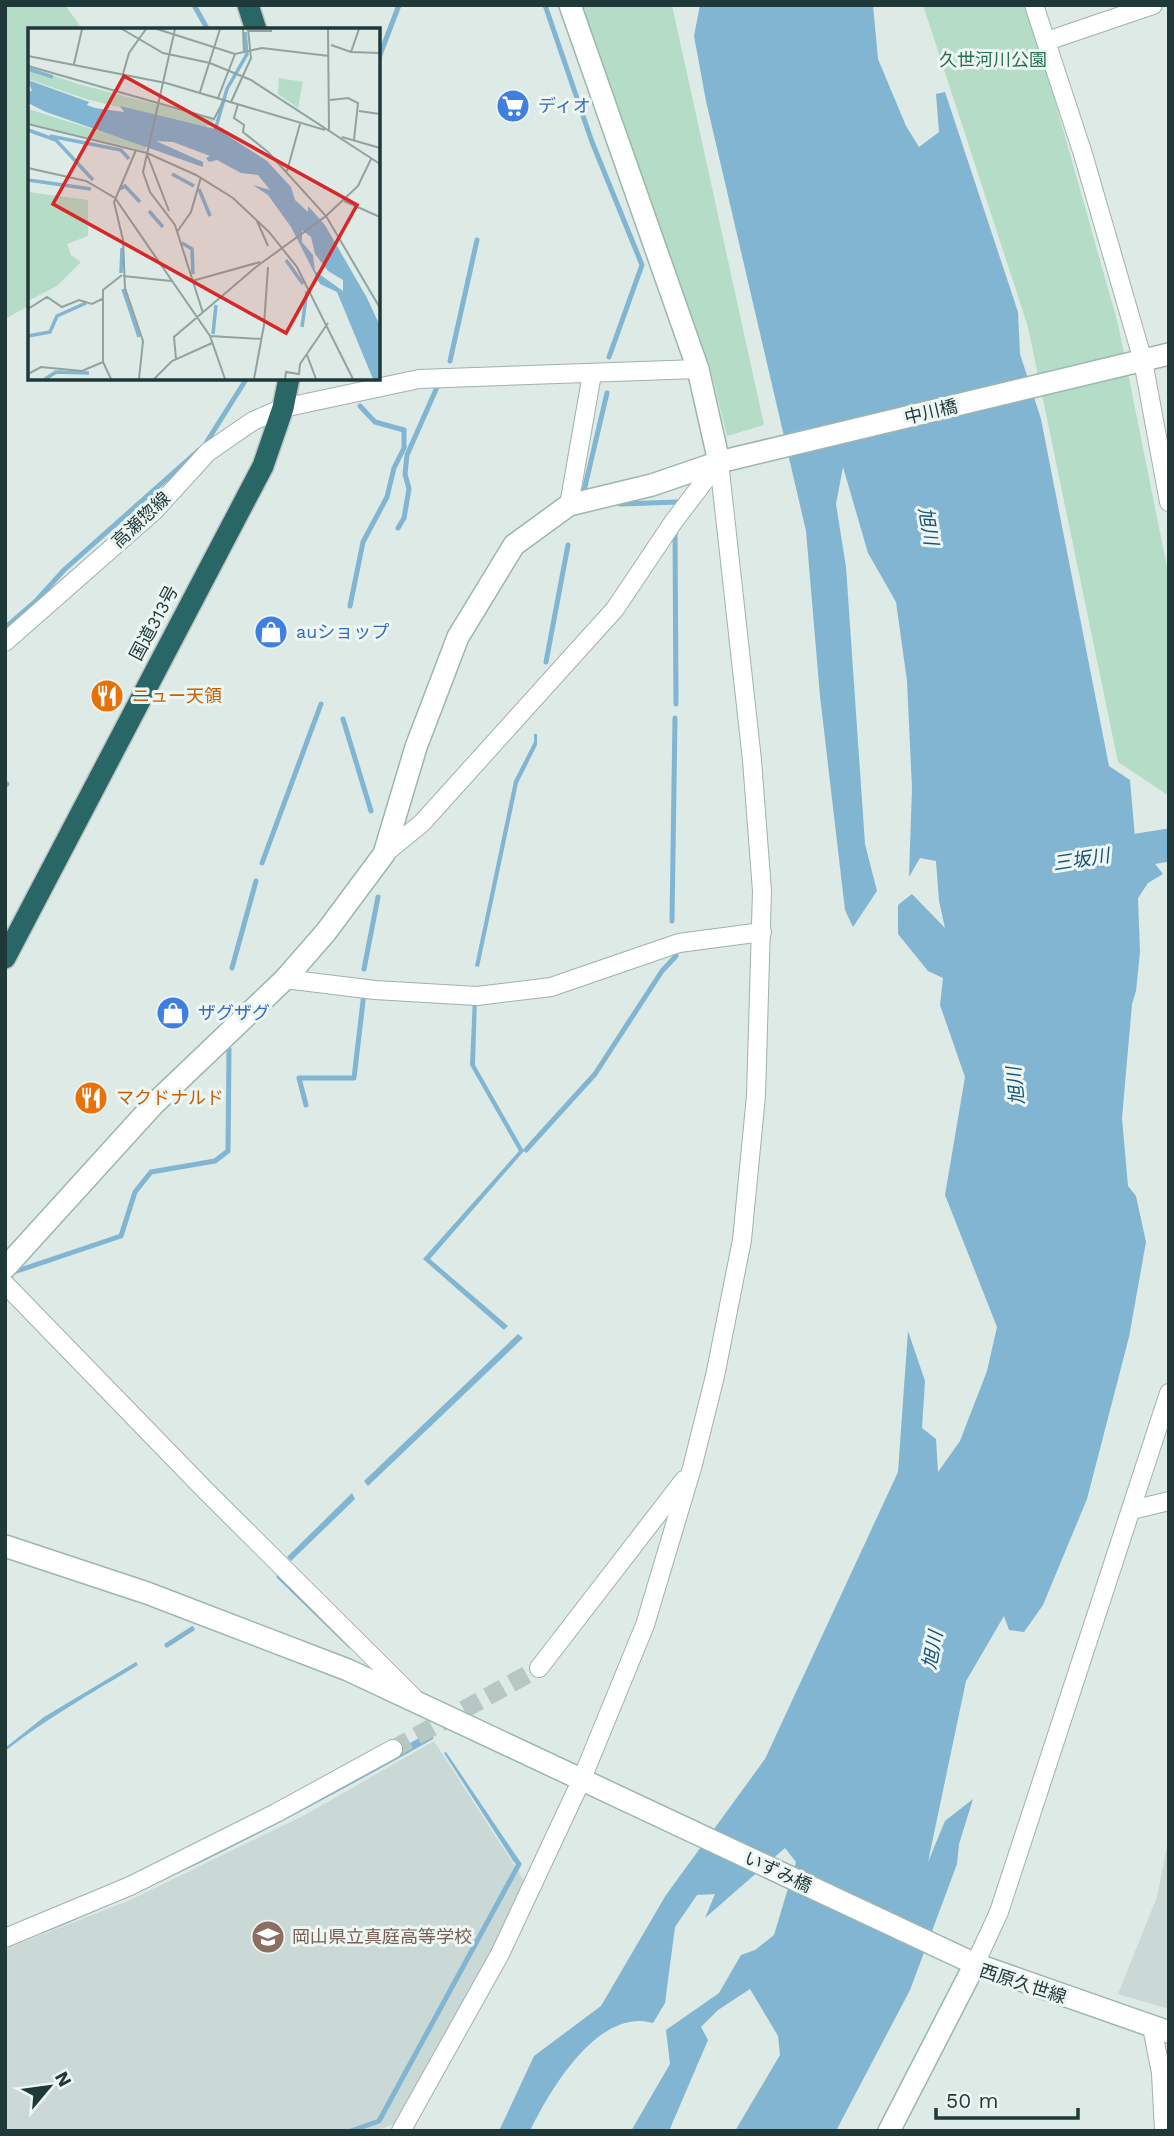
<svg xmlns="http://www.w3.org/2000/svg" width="1174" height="2136" viewBox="0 0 1174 2136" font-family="'Work Sans','Noto Sans JP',sans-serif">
  <rect width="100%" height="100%" fill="#ddeae6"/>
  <!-- built -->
  <g fill="#cbd9d6">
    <path d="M434,1741L527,1885L396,2123L376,2131H5V1949L130,1900L305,1815Z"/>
    <path d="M1169,1836V2009L1118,1994L1157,1897Z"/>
  </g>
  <!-- green -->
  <g fill="#b4dcc7">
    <path d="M5,5H65L83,30H30V305L5,319Z"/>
    <path d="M581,5H672L764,425L727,436L710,367Z"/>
    <path d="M923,5H1027L1035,30L1118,324L1169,577V796L1118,762L1028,327Z"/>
  </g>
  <!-- water -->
  <g fill="#81b5d2">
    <path d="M700,5H873L878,59L906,126L919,147L939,132L936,94L945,92L1018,312L1020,354L1041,419L1109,766L1130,780L1135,838L1163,874L1148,883L1138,898L1140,952L1136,991L1132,1004L1122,1118L1128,1186L1136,1196L1146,1242L1129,1337L1087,1499L1043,1605L1024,1632L1009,1630L1004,1616L966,1681L928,1862L945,1821L973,1799L959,1844L957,1864L910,1990L836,2131H735L780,2055L778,2036L750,1989L718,2010L701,2027L708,2040L669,2131H631L670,2064L666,2030L719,1993L741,1955L755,1950L774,1935L796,1862L785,1848L705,1918L715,1894L697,1895L675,1927L665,2003L653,2023C599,2007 550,2089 530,2131H499L534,2056L601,2006L666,1895L765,1759L898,1472L908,1331L925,1381L922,1428L936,1439L938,1472L960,1441L987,1371L997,1327L945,1195L965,1077L940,1005L943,978L928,971L898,934V905L912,894L945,928L939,901L936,861L920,858L909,877L912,788L907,681L896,602L868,553L843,467L836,504L846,567L865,844L877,891L853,927L845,910L820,696L806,531L706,101L694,36Z"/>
    <path d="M534,734H537V745L518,783L479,967L475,966L514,781L534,742Z"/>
    <path d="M477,996L475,1065L524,1151L430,1259L508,1326L504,1330L423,1259L519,1151L470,1065L473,997Z"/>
    <path d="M518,1334L523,1338L368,1486L364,1481Z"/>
    <path d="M352,1493L355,1499L291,1561L287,1557Z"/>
    <path d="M279,1574L353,1647L350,1649L276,1577Z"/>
    <path d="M136,1662L138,1665C92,1693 47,1718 5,1751V1748L44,1717Z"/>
    <path d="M433,1730V1739C305,1811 177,1879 41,1934L38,1927L300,1806Z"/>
    <path d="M446,1752L519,1860V1863L514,1862L444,1753Z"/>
  </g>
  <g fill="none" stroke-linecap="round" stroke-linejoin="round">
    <!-- stream -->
    <g stroke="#81b5d2" stroke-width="5">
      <path d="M194,5L208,30"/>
      <path d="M545,5L592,142L642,265L609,357"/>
      <path d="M378,60L399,5"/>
      <path d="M450,361L477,240"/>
      <path d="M206,443L247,378"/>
      <path d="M583,495L607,393"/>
      <path d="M620,504L678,502"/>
      <path d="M398,528L404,518L409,489L405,474L407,455L438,385"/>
      <path d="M675,530L676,704"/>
      <path d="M350,606L363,542L387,497L394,468L404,448V430L375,422L360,406"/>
      <path d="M5,628L36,601L64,570L199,450"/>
      <path d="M546,662L568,545"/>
      <path d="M343,719L371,811"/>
      <path d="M5,786L7,784"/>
      <path d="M262,863L321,704"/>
      <path d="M672,921L675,718"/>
      <path d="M232,968L256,881"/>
      <path d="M364,969L378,897"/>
      <path d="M306,1105L299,1078H354L364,993"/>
      <path d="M526,1150L595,1074L662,971L676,956"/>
      <path d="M17,1271L121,1236L135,1192L151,1172L215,1161L228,1151L229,1049"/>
      <path d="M167,1645L192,1629"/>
      <path d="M351,2131L379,2121L519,1864L515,1859"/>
    </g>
    <!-- river -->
    <path stroke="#81b5d2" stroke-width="33" d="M1100,856L1169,845"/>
    <!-- street-tunnel -->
    <path stroke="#b7c7c3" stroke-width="18" stroke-dasharray="18 9" stroke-linecap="butt" d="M393,1749L539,1668"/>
    <defs>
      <g id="street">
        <path d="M1034,5L1083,154L1143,361L1169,502"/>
        <path d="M1047,41L1153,5"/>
        <path d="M569,505L592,374"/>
        <path d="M5,642L154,511L208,452L253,421L283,408L419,379L698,369"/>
        <path d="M384,854L422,823L615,609L674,521L719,462"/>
        <path d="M285,979L375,990L477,996L551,987L679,943L762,932"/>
        <path d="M5,1284L206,1491L413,1697"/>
        <path d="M1132,1510L1169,1501"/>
        <path d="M539,1668L684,1480"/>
        <path d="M5,1938L130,1886L276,1813L393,1749"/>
        <path d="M975,1964L999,1912L1169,1393"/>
        <path d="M1152,2027L1161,2073L1164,2131"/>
        <path d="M401,2131L500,1954L581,1781L645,1625L692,1468L715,1376L742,1240L756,1096L762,891L752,760L719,462"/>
      </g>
      <g id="secondary">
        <path d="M570,5L698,369L719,462"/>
        <path d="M5,1268L154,1104L285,979L326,932L384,854L416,747L458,637L514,545L569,505L652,485L719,462L1169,354"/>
        <path d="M5,1546L147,1593L348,1670L975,1964L1169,2032"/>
        <path d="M889,2131L975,1964"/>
      </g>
      <g id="highway">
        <path d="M248,5L256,30"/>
        <path d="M5,958L263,466L283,408L289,378"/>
      </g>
    </defs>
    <!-- street casing -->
    <use href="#street" stroke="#a0b1ae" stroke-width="20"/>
    <!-- secondary casing -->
    <use href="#secondary" stroke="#9bb6b1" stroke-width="24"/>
    <!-- highway casing -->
    <use href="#highway" stroke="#bcc4c3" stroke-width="24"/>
    <!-- street -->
    <use href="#street" stroke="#fff" stroke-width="18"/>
    <!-- secondary -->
    <use href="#secondary" stroke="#fff" stroke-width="21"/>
    <!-- highway -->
    <use href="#highway" stroke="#296666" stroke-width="21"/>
  </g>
  <!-- icons -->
  <defs>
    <symbol id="supermarket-disc" viewBox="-11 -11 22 22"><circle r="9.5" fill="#3f7fe0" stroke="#edf6f3"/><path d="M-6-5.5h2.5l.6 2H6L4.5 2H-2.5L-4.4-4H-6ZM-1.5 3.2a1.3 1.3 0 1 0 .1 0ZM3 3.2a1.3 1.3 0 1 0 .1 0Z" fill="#fff"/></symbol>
    <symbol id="shop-disc" viewBox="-11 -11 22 22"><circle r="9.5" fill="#3f7fe0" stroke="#edf6f3"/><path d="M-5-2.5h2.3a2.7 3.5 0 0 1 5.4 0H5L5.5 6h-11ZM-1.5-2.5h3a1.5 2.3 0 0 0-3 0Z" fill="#fff"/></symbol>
    <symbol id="restaurant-disc" viewBox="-11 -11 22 22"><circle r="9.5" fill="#e8710a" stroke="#edf6f3"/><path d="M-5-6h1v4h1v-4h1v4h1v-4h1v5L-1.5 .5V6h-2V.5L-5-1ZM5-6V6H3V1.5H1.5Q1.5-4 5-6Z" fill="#fff"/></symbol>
    <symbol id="school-disc" viewBox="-11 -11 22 22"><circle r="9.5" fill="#8d6e63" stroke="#edf6f3"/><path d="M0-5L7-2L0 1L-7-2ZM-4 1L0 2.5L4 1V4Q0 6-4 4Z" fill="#fff"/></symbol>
  </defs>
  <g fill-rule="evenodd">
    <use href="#supermarket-disc" x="494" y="87" width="38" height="38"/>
    <use href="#shop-disc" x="252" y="613" width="38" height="38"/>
    <use href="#restaurant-disc" x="88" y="677" width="38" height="38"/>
    <use href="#shop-disc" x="154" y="994" width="38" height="38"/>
    <use href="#restaurant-disc" x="72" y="1079" width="38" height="38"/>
    <use href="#school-disc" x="249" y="1918" width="38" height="38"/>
  </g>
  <g text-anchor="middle" stroke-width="6" stroke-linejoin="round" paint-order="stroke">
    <!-- park labels -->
    <g font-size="18" fill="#277153" stroke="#edf6f3">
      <text x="993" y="66">久世河川公園</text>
    </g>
    <!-- shop labels -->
    <g font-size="18" fill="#366cbe" stroke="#edf6f3" text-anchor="start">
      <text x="538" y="112">ディオ</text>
      <text x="296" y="638">auショップ</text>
      <text x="198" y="1019">ザグザグ</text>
    </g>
    <!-- street labels -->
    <g font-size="18" fill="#1e3937" stroke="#edf6f3">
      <text transform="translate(931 412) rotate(-13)" y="6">中川橋</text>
      <text transform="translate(141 520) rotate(-43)" y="6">高瀬惣線</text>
      <text transform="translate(154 623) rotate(-62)" y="6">国道313号</text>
      <text transform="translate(778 1872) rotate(25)" y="6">いずみ橋</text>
      <text transform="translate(1023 1984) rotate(18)" y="6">西原久世線</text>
    </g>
    <!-- food labels -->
    <g font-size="18" fill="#c56008" stroke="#edf6f3" text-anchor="start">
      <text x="132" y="702">ニュー天領</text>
      <text x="116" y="1104">マクドナルド</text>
    </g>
    <!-- education labels -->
    <g font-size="18" fill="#785e54" stroke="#edf6f3" text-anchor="start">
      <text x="292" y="1943">岡山県立真庭高等学校</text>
    </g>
    <!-- water labels -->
    <g font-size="19" font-style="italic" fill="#175377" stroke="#edf6f3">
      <text transform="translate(929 526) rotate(80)" y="7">旭川</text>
      <text transform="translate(1081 859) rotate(-9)" y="7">三坂川</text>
      <text transform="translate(1015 1086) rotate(-96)" y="7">旭川</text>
      <text transform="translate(932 1650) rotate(-79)" y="7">旭川</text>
    </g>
  </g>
  <!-- overview -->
  <g transform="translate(28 28)">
    <rect width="352" height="352" fill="#ddeae6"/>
    <path d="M0,39L50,56L188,92L176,100L58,71L0,51ZM251,50L275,54L270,80L250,66ZM0,81L118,118L117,123L0,95ZM0,164L60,172V208L39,216L43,227L53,234L29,258L0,273Z" fill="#b4dcc7"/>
    <path d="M0,52L61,74L59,77L67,80L96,84L92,78L191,102L239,133L263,159L267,172L280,184V178L297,197L339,270L352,298V351H345L309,264L292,256L263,199L240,167L225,157L242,162L230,147L213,145L189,132L181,134L178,130L182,128L145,114L128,113L175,134V139L18,84L0,75V63H4ZM274,202L283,209L287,226L300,243L315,252V263L287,243L285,227L274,214Z" fill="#81b5d2" fill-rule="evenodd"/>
    <path fill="none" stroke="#81b5d2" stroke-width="3.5" d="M0,41L25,49M0,102L28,112L65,152M186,106L199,61L219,26L217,4M22,108L93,122L101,131M144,146L166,158M0,152L63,161M92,161L97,158L112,174M171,161L182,188M121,183L135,199M154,215L164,221L165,246M258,232L275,256M93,245L94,220M95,261L111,309M274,299L279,263M185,306L188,277M0,308L22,304L29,288L58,275M17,351L28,344L61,345"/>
    <path fill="none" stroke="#91a3a0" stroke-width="2" d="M94,1L135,25L182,35L223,52L352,136M129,1L207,26L234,20L301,28M147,1L115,144L122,164L147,197L175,285M215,1L216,24M300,1L301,103M220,3H244M303,17L323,24L352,25M323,24L331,1M0,28L138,55L297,102M46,36L54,1M0,38L186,91L196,72M95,46L101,25L118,1M172,64L192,1M190,70L207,26M302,72L320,70L330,75L326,112M203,74L223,30L220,1M331,83L352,86M0,96L119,125L168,147L205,170L241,204L269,239L325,351M314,109L352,120M108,122L86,174L95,212L97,260L115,313L111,351M119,126L141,183M343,131L330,158L298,188L352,280M0,140L58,153L87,170L182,308L197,351M259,143L272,96M316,173L352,189M229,193L240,218M149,204L163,184L173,149M95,248L143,253M164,253L232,234M0,281L19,269L34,279L51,272L64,276L76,270M182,308L234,311M279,327L288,351M148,331L146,309L228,239L298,188L240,124L215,104L216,97L206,90L210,76M0,346L13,339L54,343L75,334M83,351L75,334V262L94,247M126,351L144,333L184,315M226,351L236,297L240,239M257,351L258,344L271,346L272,336L300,295"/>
    <path fill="#d62828" fill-opacity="0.15" stroke="#d62828" stroke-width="3.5" d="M96,48L329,177L258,305L25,176Z"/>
    <rect width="352" height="352" fill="none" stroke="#1e3937" stroke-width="3.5"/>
  </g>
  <!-- border -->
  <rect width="1174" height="2136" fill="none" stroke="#1e3937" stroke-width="14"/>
  <!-- north arrow -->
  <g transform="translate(49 2087) rotate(61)" stroke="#edf6f3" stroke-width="5" paint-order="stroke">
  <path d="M0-5L12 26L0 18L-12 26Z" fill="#1e3937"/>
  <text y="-10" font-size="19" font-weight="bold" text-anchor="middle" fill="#1e3937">N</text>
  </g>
  <!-- scale -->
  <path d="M936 2108v10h142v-10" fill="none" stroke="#1e3937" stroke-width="3.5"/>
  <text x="946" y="2108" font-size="21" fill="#1e3937" stroke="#edf6f3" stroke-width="5" paint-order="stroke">50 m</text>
</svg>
